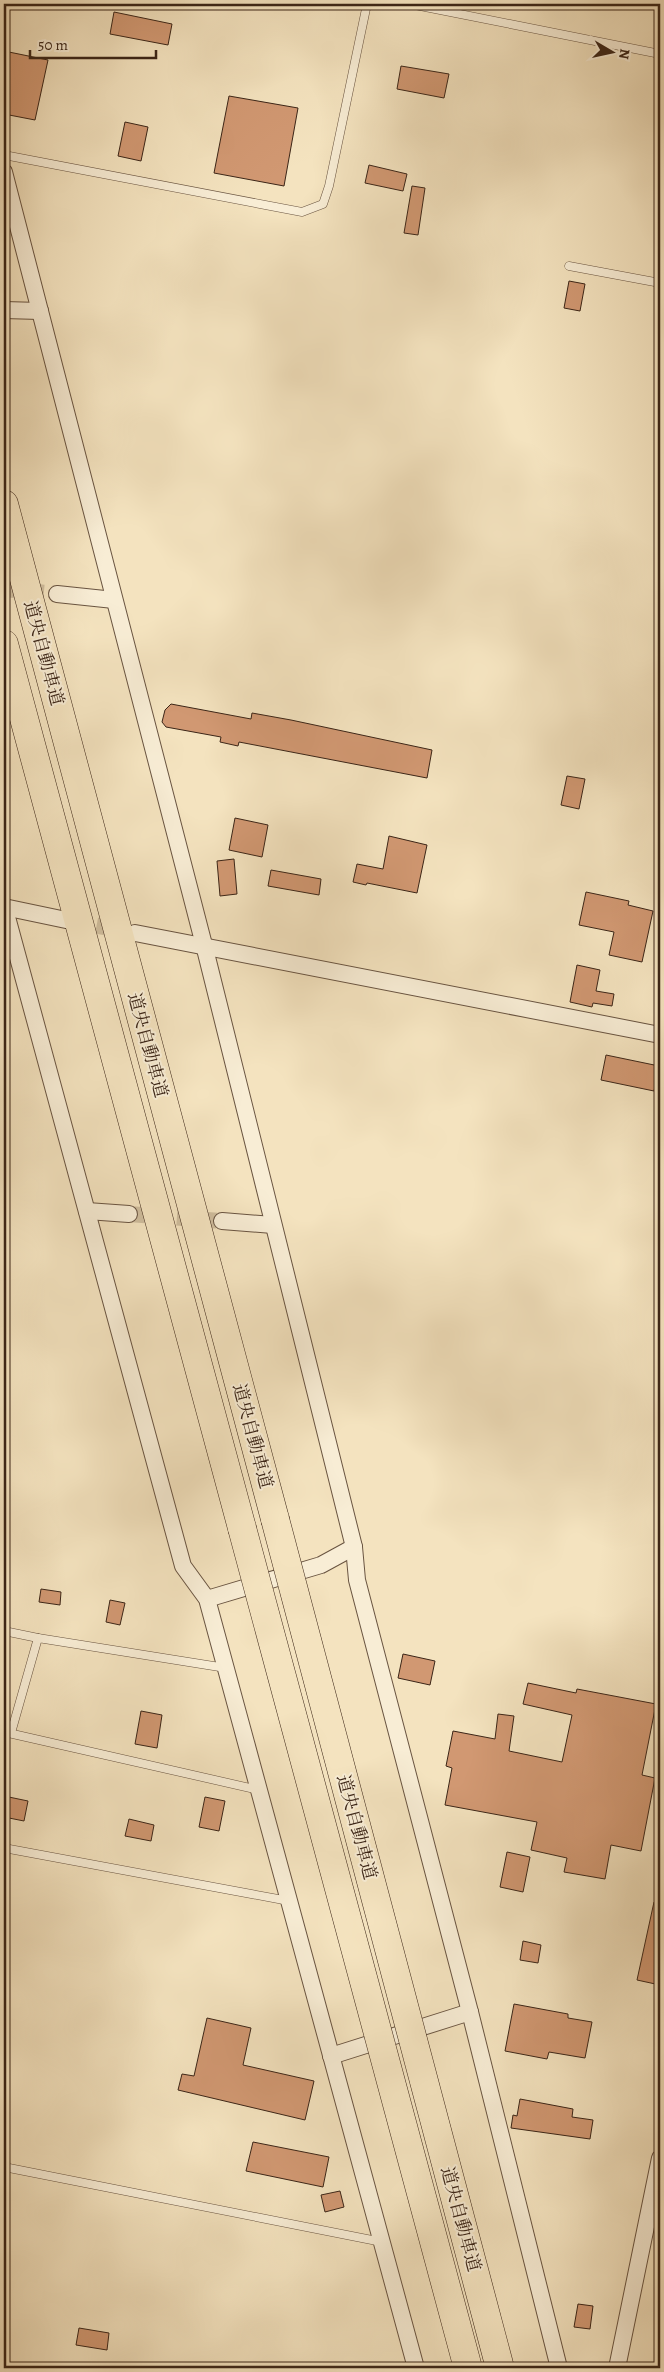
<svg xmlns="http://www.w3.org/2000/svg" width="664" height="2372" viewBox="0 0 664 2372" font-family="Alegreya,'Noto Serif JP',serif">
  <rect width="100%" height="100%" fill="#f4e3bf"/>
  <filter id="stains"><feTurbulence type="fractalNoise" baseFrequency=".004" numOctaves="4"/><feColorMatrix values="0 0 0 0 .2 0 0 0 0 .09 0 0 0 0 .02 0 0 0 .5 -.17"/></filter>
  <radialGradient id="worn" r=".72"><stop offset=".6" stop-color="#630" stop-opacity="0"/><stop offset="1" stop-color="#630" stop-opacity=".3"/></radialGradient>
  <!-- building -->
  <g fill="#d19872" stroke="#3b2517">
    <path d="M114,12L172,24L168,45L110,34Z"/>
    <path d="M4,51L48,60L35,120L4,114V82L6,69H4Z"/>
    <path d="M401,66L449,74L444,98L397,89Z"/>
    <path d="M229,96L298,108L284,186L214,173Z"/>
    <path d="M125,122L148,127L141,161L118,156Z"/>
    <path d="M369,165L407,174L403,191L365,183Z"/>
    <path d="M412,186L425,188L418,235L404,233Z"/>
    <path d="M569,281L585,284L580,311L564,308Z"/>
    <path d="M171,704L251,719L252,713L291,720L432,750L427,778L239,742L238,746L220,742L221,737L166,727L162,722L165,710Z"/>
    <path d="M567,776L585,779L579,809L561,805Z"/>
    <path d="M235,818L268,825L262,857L229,850Z"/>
    <path d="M389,836L427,845L417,893L367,883L366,885L353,882L357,864L383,869Z"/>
    <path d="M234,859L237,894L220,896L217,861Z"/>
    <path d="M271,870L321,879L319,895L268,886Z"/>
    <path d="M586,892L629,901L628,905L653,911L642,962L609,955L614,932L579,925Z"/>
    <path d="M577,965L600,970L596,991L614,994L612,1006L593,1003L592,1007L570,1002Z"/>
    <path d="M606,1055L659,1066L654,1091L601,1080Z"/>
    <path d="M41,1589L61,1592L60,1605L39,1602Z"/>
    <path d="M110,1600L125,1603L120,1625L106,1622Z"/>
    <path d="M403,1654L435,1661L430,1685L398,1678Z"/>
    <path d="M528,1683L576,1693L577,1689L656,1704L642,1775L655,1778L641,1851L611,1845L605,1879L564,1872L567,1858L531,1850L537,1822L445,1805L452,1768L446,1766L453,1731L495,1739L498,1714L514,1716L509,1751L562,1762L572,1715L523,1704Z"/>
    <path d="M141,1711L162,1715L157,1748L135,1744Z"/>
    <path d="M4,1796L28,1801L24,1821L4,1817Z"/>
    <path d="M205,1797L225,1801L219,1831L199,1827Z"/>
    <path d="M129,1819L154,1825L151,1841L125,1836Z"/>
    <path d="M507,1852L530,1857L523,1892L500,1887Z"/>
    <path d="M654,1902H660V1985L637,1980Z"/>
    <path d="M523,1941L541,1945L538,1963L520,1960Z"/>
    <path d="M514,2004L568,2014V2018L592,2022L585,2058L549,2052L547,2059L505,2051Z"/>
    <path d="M207,2018L251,2028L243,2065L314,2081L305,2120L178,2090L182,2074L194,2076Z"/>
    <path d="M520,2099L573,2109L572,2117L593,2120L590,2139L511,2128L513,2115L517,2116Z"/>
    <path d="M253,2142L329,2157L323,2187L246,2171Z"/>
    <path d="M340,2191L344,2207L325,2212L321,2195Z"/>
    <path d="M578,2304L593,2306L590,2329L574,2327Z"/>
    <path d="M79,2328L109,2333L107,2350L76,2345Z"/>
  </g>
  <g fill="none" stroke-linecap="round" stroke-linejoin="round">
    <!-- minor-tunnel -->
    <g stroke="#cfbd9d" stroke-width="16" stroke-dasharray="16 8" stroke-linecap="butt">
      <path d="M4,589L57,594"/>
      <path d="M73,921L125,931"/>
      <path d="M129,1214L222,1221"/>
    </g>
    <defs>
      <g id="service">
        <path d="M410,4L660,54"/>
        <path d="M4,155L302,212L323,204L329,186L367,4"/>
        <path d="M569,266L660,283"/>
        <path d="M4,1631L38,1638"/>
        <path d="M4,1732L259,1790"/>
        <path d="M11,1733L38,1638L226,1668"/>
        <path d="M4,1848L289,1901"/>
        <path d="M4,2167L382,2242"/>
      </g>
      <g id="minor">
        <path d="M4,172L204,945L354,1547L357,1580L470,2012L559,2368"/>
        <path d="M4,310L40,311"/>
        <path d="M57,594L114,600"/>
        <path d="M4,906L183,1566L207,1599L416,2368"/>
        <path d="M4,907L66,920"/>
        <path d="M135,933L660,1035"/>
        <path d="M87,1211L129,1214"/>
        <path d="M222,1221L273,1225"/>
        <path d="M207,1599L321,1565L354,1547"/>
        <path d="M331,2056L470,2012"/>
        <path d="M617,2368L660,2158"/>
      </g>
      <g id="motorway">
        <path d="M4,504L275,1519"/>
        <path d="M4,644L242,1528"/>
      </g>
    </defs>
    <!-- service casing -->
    <use href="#service" stroke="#695441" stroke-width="9"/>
    <!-- minor casing -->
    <use href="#minor" stroke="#695441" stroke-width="18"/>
    <!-- motorway casing -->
    <use href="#motorway" stroke="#3b2517" stroke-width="29"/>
    <!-- service -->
    <use href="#service" stroke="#f8edd5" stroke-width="8"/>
    <!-- minor -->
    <use href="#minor" stroke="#f8edd5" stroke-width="16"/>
    <!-- motorway -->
    <use href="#motorway" stroke="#f4e3bf" stroke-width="28"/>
    <defs>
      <g id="motorway-bridge">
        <path d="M275,1519L500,2368"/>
        <path d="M242,1528L468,2368"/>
      </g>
    </defs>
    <!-- motorway-bridge casing -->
    <use href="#motorway-bridge" stroke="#3b2517" stroke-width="29" stroke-linecap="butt"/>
    <!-- motorway-bridge -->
    <use href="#motorway-bridge" stroke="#f4e3bf" stroke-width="28"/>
  </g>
  <g text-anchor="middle" stroke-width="4" stroke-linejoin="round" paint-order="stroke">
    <!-- street labels -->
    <g font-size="18" fill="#3b2517" stroke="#f8edd5">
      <text transform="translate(44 653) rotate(75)" y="6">道央自動車道</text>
      <text transform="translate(148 1045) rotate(75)" y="6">道央自動車道</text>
      <text transform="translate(253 1436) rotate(75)" y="6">道央自動車道</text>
      <text transform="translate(357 1827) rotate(75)" y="6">道央自動車道</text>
      <text transform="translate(461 2219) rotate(75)" y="6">道央自動車道</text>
    </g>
  </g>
  <!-- margin -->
  <rect width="664" height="2372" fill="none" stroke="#f4e3bf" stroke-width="20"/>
  <rect x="5" y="5" width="654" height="2362" fill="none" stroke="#3b2517" stroke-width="2.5"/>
  <rect x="10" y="10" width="644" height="2352" fill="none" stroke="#3b2517"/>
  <!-- north arrow -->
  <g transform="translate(612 52) rotate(99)" stroke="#f8edd5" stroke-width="4" paint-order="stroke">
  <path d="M0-4L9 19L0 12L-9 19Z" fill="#3b2517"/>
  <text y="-8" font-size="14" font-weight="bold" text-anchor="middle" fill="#3b2517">N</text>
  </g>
  <!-- scale -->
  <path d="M30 50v8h126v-8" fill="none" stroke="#3b2517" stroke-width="2.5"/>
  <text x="38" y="50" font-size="15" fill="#3b2517" stroke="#f8edd5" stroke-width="4" paint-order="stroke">50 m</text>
  <rect width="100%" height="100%" filter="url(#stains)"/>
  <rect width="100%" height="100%" fill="url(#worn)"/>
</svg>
